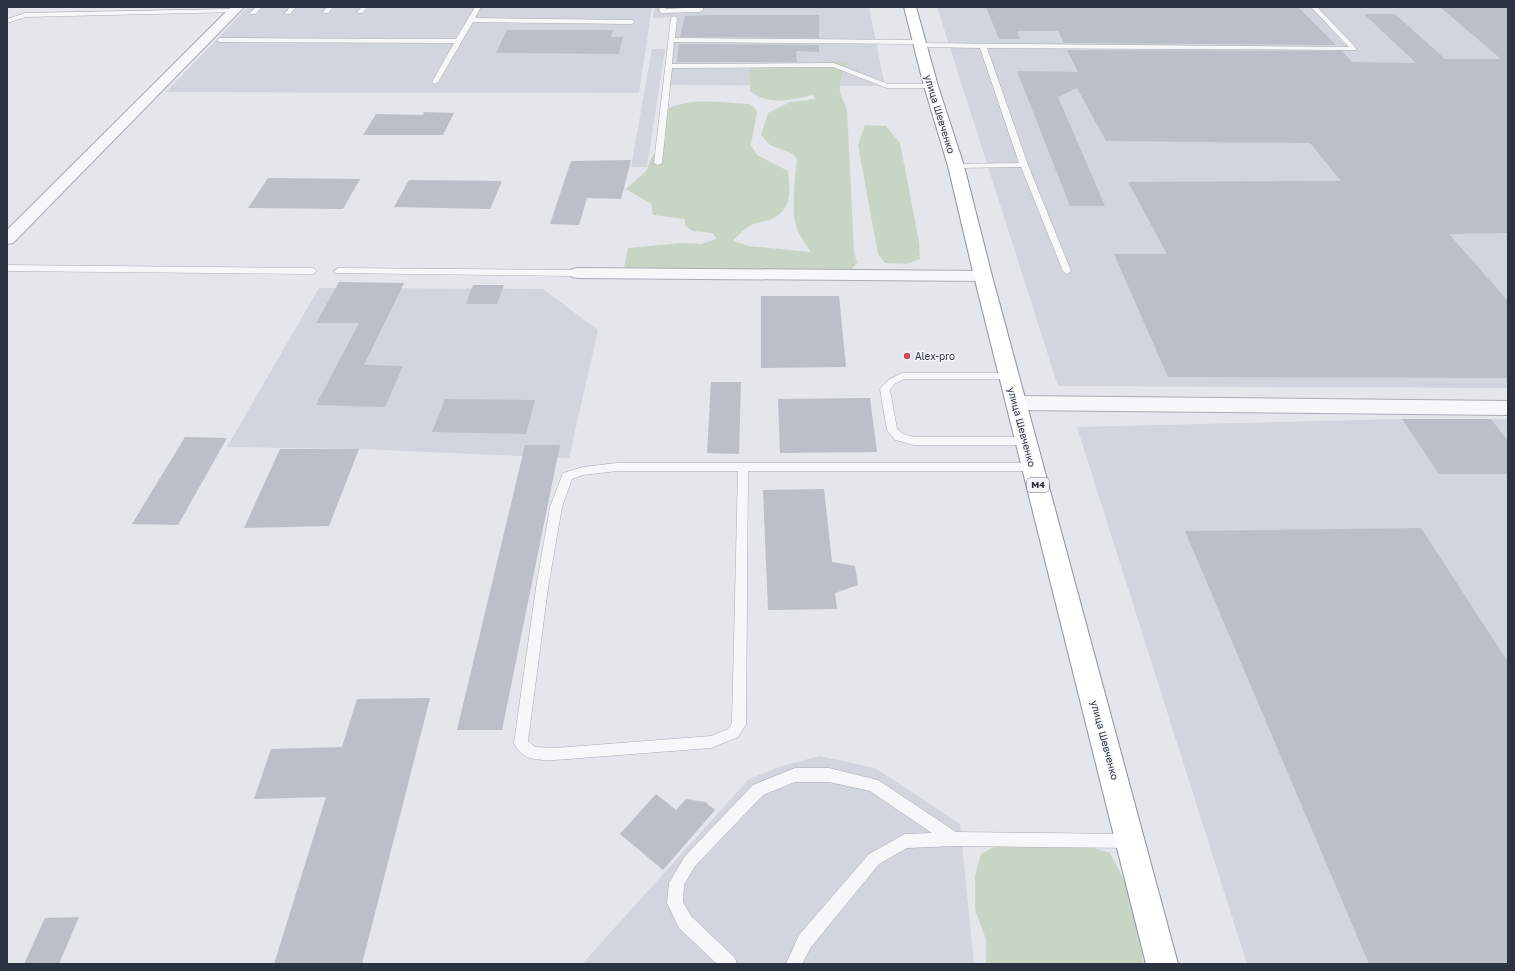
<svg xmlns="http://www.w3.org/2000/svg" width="1515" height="971" viewBox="0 0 1515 971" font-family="'Golos Text',sans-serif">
  <rect width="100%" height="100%" fill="#e3e6eb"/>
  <!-- built -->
  <g fill="#d1d5dd">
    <path d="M248,7H652L639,93L166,92Z"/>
    <path d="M655,7H869L885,86L669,85L677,17L653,18Z"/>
    <path d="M937,7H1508V388L1058,386Z"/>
    <path d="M652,49H665L647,167H631Z"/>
    <path d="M319,288L543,289L598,330L569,458L359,449L227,447Z"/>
    <path d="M1402,419H1508V964H1247L1077,427Z"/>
    <path d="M820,756L875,768L960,824L974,964H582L749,779L782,766Z"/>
  </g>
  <!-- green -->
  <g fill="#c8d5c4">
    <path d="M841,61L849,63C843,70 839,81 840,91C840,94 845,104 847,109L854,252L857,262L852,269L842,272L645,271L624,268L628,248L682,243L701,244L716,239L713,233L693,231L685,226V219L653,215L651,204L626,189L647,170L651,158L666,139L663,125L669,108C695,97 723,103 750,104L757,111L751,145L757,155L788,171C791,191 792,212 769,220C763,222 754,223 749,226C743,230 737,237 733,241L748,246L811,252C805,243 798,234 795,222C792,209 795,173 797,159L791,153L770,145L761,135L768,113L790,102L816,99L812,95C792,100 768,106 750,91C750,84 749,77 750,70L757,65L765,63H816Z"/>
    <path d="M865,125L886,126L900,143L919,242L920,259L906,264L885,263L878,254L858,145Z"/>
    <path d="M1030,840H1070L1110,853L1129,889L1144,964H986V939L975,910V876L981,854L994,847Z"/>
  </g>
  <!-- building -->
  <g fill="#babfc8">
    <path d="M986,7H1298L1336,45L1064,43L1058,31H1017L1020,39H999Z"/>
    <path d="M1440,7H1508V233L1449,234L1508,301V378L1168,377L1114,254H1167L1128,182L1341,181L1310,143L1106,141L1077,88L1058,97L1105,206H1070L1017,71L1078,72L1067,50L1342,51L1352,62L1416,63L1364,14H1395L1445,59H1501Z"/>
    <path d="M709,15H819V38L680,37L685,16Z"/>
    <path d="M507,30H613L611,37H623L619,54L496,53Z"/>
    <path d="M679,44L819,45V52L796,51L797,62H677Z"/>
    <path d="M424,112L454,113L443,135H363L376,114L423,115Z"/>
    <path d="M631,160L621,199L587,198L579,225L550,224L571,161Z"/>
    <path d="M268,178L360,179L343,209L248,208Z"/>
    <path d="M409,180L502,181L490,209L394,207Z"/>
    <path d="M339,282L404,283L364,365L403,366L385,407L316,405L359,323H316Z"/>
    <path d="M473,285H504L497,304H466Z"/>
    <path d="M761,296H839L846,367L761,368Z"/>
    <path d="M711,382H741L739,454L707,453Z"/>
    <path d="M870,398L877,452L780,453L778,399Z"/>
    <path d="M445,399L535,400L526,434L432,432Z"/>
    <path d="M1402,419H1491L1508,441V474H1439Z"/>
    <path d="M185,437L227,438L178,525L132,524Z"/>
    <path d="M525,445H560L502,730H457Z"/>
    <path d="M280,449H359L329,526L244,528Z"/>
    <path d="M824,489L832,562L855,566L858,585L835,593L837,609L768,610L763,490Z"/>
    <path d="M1421,528L1508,662V964H1369L1185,531Z"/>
    <path d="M430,698L362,964H274L326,797L254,799L271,749L342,747L357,699Z"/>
    <path d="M656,794L676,810L686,799L705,802L715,810L663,870L620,834Z"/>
    <path d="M79,917L59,964H24L45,918Z"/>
  </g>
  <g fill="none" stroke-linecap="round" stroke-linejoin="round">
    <defs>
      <g id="lane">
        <path d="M256,7H262L255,14H251L250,13Z"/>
        <path d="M290,7H296L290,14H286L285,13Z"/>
        <path d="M327,7H333L328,13H324L323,12Z"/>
        <path d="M362,7H368L362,13H358L357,12Z"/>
        <path d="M475,7H481L475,18L632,20L635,22L632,24L473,22L438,82L435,84L432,82L454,43L220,42L217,40L220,38L456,39Z"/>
        <path d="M660,7H666L665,9L703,7V10L700,12L662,13L659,11Z"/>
        <path d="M1311,7H1317L1356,48V50L987,48L1028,165L1071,271L1067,274L1063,271L1021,167L956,168L952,166L956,164L1019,163L980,48L920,47L918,46V44L674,42L672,64L834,63L888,84H931L934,86L931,88H887L833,67L672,68L662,163L658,165L654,163L671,18L674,16L677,18L675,38L919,40L921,41V43L1349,47Z"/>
        <path d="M233,9L236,11L235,12L26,17L7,23V19L25,13Z"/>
        <path d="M7,265L313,268L317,271L313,274L7,271Z"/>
        <path d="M338,268L578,270L582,273L578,276L335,273L334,271Z"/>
        <path d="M902,373H1009L1014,376L1009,379H904L894,384L890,390L897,429L903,434L914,437H1026L1030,438L1031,441L1030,444L1026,445H914L895,440L887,430L880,389L888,380Z"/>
        <path d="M617,463H1033L1037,464L1038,467L1037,470L1033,471H748L746,724L738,737L711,748L555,760C538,760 522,761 514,743L536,588L550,507L563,473L583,467ZM617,471H738L732,723L728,729L711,736L555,748L535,747L528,741L548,588L562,507L572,479L583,475Z"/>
        <path d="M795,768H829L878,780L956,832L1131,834L1136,836L1138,841L1136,846L1131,848L954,846L907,848L879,864L811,947L802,964H786L799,935L869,854L905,834L932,833L870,791L829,782H795L763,795L695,866L684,885L683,902L691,916L735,958L737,964H717L679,928L667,903L669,883L685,856L753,785Z"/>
      </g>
      <g id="street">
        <path d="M231,7H244L13,243L7,244V230Z"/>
        <path d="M578,268L983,271L989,272L992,276L989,280L983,281L578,278L572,277L569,273L572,269Z"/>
        <path d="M1016,396L1508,401V415L1016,410L1009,408L1006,403L1009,398Z"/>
      </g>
      <path id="highway" d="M904,7H916L938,86L964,166L992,276L1178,964H1146L974,276L948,166L924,86Z"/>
    </defs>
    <!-- lane casing -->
    <use href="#lane" stroke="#a8adb5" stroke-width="1"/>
    <!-- street casing -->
    <use href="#street" stroke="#a8adb5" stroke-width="2"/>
    <!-- highway casing -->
    <use href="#highway" stroke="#8a93a1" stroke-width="2"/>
    <!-- lane -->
    <use href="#lane" fill="#f6f7f9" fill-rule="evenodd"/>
    <!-- street -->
    <use href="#street" fill="#f6f7f9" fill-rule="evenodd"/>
    <!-- highway -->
    <use href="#highway" fill="#fff" fill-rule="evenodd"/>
  </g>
  <!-- markers -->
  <circle fill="#ce4a5d" stroke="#f3f5f8" stroke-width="1.5" cx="907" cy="356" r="4"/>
  <g text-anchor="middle" stroke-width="3" stroke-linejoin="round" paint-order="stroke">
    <!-- shield labels -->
    <rect fill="#f3f5f8" stroke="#676d79" stroke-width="1" x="1027" y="478" width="22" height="14" rx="3"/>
    <g font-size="9" font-weight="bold" fill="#2b3343">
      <text x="1038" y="488">M4</text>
    </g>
    <!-- street labels -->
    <g font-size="10" fill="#2b3343" stroke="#f3f5f8">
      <text transform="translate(940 114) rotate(73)" y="4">улица Шевченко</text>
      <text transform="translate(1022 427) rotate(75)" y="4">улица Шевченко</text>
      <text transform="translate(1105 740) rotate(75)" y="4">улица Шевченко</text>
    </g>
    <!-- poi labels -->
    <g font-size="10" fill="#2b3343" stroke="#f3f5f8" text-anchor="start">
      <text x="915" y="360">Alex-pro</text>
    </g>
  </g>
  <!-- border -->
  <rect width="1515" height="971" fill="none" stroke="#2b3343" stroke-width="16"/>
</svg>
